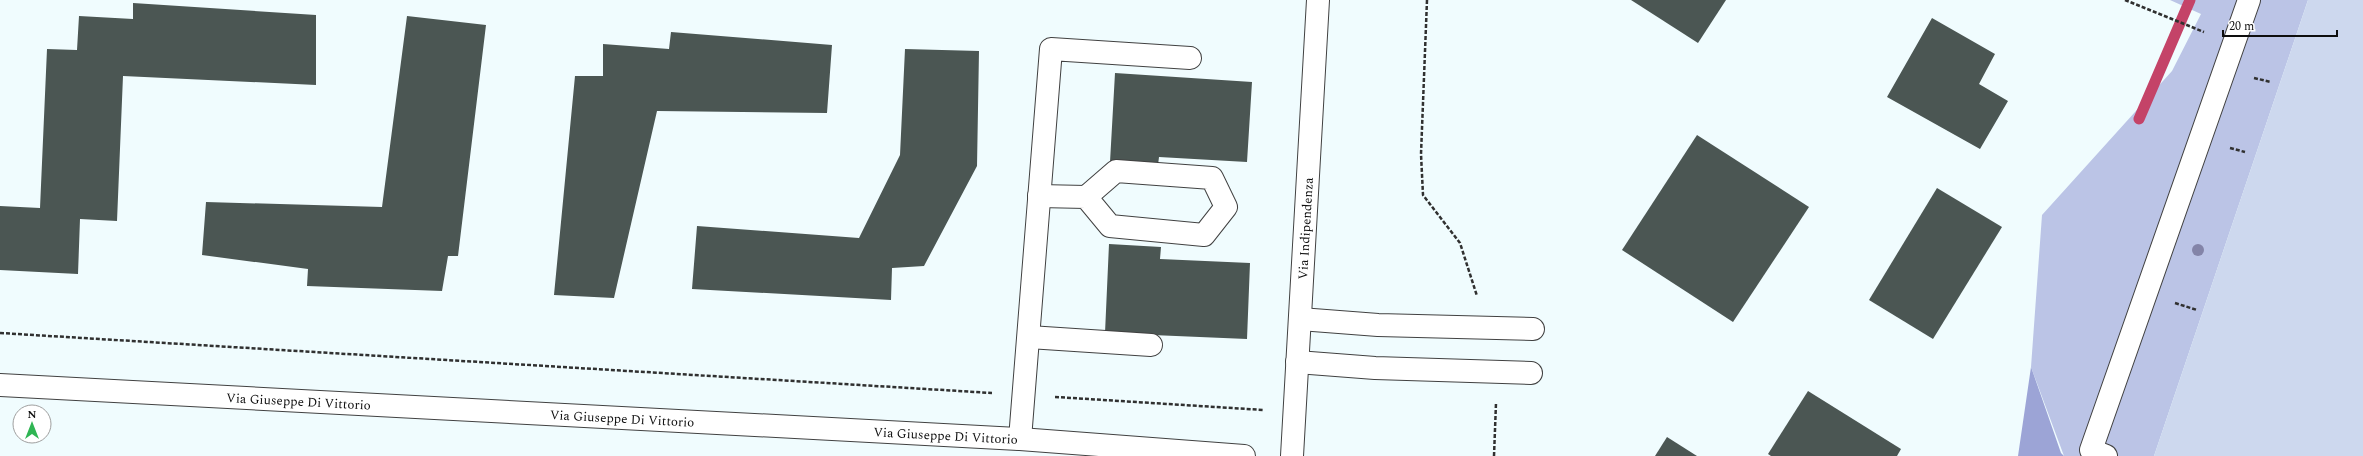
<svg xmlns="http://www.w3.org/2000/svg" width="2363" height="456" viewBox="0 0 2363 456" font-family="Spectral,serif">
  <rect width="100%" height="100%" fill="#f0fcfe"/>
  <!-- green -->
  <path fill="#bbc4e6" d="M2170,0H2308L2154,456H2064L2031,367L2042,215L2172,71L2201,14Z"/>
  <!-- forest -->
  <path fill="#9ca4d6" d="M2031,367L2061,453L2064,456H2018Z"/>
  <!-- pitch -->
  <path fill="#cdd8ee" d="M2308,0H2363V456H2154Z"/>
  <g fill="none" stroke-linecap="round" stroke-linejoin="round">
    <!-- stream -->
    <path stroke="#c44368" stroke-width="11" d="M2139,119L2190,0"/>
  </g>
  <!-- building -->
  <g fill="#4b5653">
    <path d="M1631,0H1726L1698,43Z"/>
    <path d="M133,3L316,15V85L123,76L117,221L80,219L78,274L0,270V206L40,208L47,49L77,50L79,16L133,19Z"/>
    <path d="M407,16L486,25L458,256H448L442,291L307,286L308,269L202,255L206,202L382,207Z"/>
    <path d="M1932,18L1995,54L1979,84L2008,101L1980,149L1887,97Z"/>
    <path d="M671,32L832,45L827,113L657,111L614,298L554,295L575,76H603V44L669,49Z"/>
    <path d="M905,49L979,51L977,166L924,266L892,268L891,300L692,289L697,226L859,238L900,155Z"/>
    <path d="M1115,73L1252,82L1247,162L1159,157L1158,165L1110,162Z"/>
    <path d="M1697,135L1809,207L1733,322L1622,250Z"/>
    <path d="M1937,188L2002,227L1933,339L1869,300Z"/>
    <path d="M1109,244L1161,247L1160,259L1250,263L1247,339L1105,333Z"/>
    <path d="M1808,391L1901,449L1897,456H1771L1768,454Z"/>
    <path d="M1667,437L1697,456H1655Z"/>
  </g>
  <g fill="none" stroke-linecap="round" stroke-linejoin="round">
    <defs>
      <g id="minor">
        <path d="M1039,196L1086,197L1110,226L1204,235L1226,207L1212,178L1116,171L1086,197"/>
        <path d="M1300,319L1378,325L1533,329"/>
        <path d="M1029,337L1151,345"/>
        <path d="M1297,362L1375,368L1531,373"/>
        <path id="s1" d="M0,385L1020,439L1244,456"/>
        <path d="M1020,439L1051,49L1190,58"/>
        <path id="s2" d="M1292,456L1318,0"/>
        <path d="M2106,456L2091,450L2249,0"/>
      </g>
    </defs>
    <!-- minor casing -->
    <use href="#minor" stroke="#414141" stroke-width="24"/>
    <!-- path -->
    <g stroke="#303030" stroke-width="2.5" stroke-dasharray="4 2" stroke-linecap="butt">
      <path d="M1427,0L1421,154L1423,195L1460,243L1477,296"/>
      <path d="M2125,0L2204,32"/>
      <path d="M2254,78L2271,82"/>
      <path d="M2230,148L2245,152"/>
      <path d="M2175,303L2197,310"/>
      <path d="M0,333L992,393"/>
      <path d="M1055,397L1264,410"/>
      <path d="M1494,456L1496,403"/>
    </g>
    <!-- minor -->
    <use href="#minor" stroke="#fff" stroke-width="22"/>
  </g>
  <!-- trees -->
  <circle fill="#8384a8" cx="2198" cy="250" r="6"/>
  <g text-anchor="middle" stroke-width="4" stroke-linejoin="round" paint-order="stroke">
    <!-- street labels -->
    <g font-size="13" fill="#0e0e0e" stroke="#fff">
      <text dy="5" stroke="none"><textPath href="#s2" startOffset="228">Via Indipendenza</textPath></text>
      <text dy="5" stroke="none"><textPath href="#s1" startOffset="299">Via Giuseppe Di Vittorio</textPath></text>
      <text dy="5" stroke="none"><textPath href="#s1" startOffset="623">Via Giuseppe Di Vittorio</textPath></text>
      <text dy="5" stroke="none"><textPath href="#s1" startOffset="947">Via Giuseppe Di Vittorio</textPath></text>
    </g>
  </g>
  <!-- north arrow -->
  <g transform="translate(32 424)"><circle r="19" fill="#ffffff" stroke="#9f9f9f"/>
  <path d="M0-3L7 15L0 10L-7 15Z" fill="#2fb553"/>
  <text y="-6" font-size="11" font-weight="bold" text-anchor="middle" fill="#0e0e0e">N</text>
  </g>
  <!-- scale -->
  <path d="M2223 30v6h114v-6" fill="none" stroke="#0e0e0e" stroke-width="2"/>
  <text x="2229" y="30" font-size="12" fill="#0e0e0e" stroke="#ffffff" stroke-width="3" paint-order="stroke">20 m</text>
</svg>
